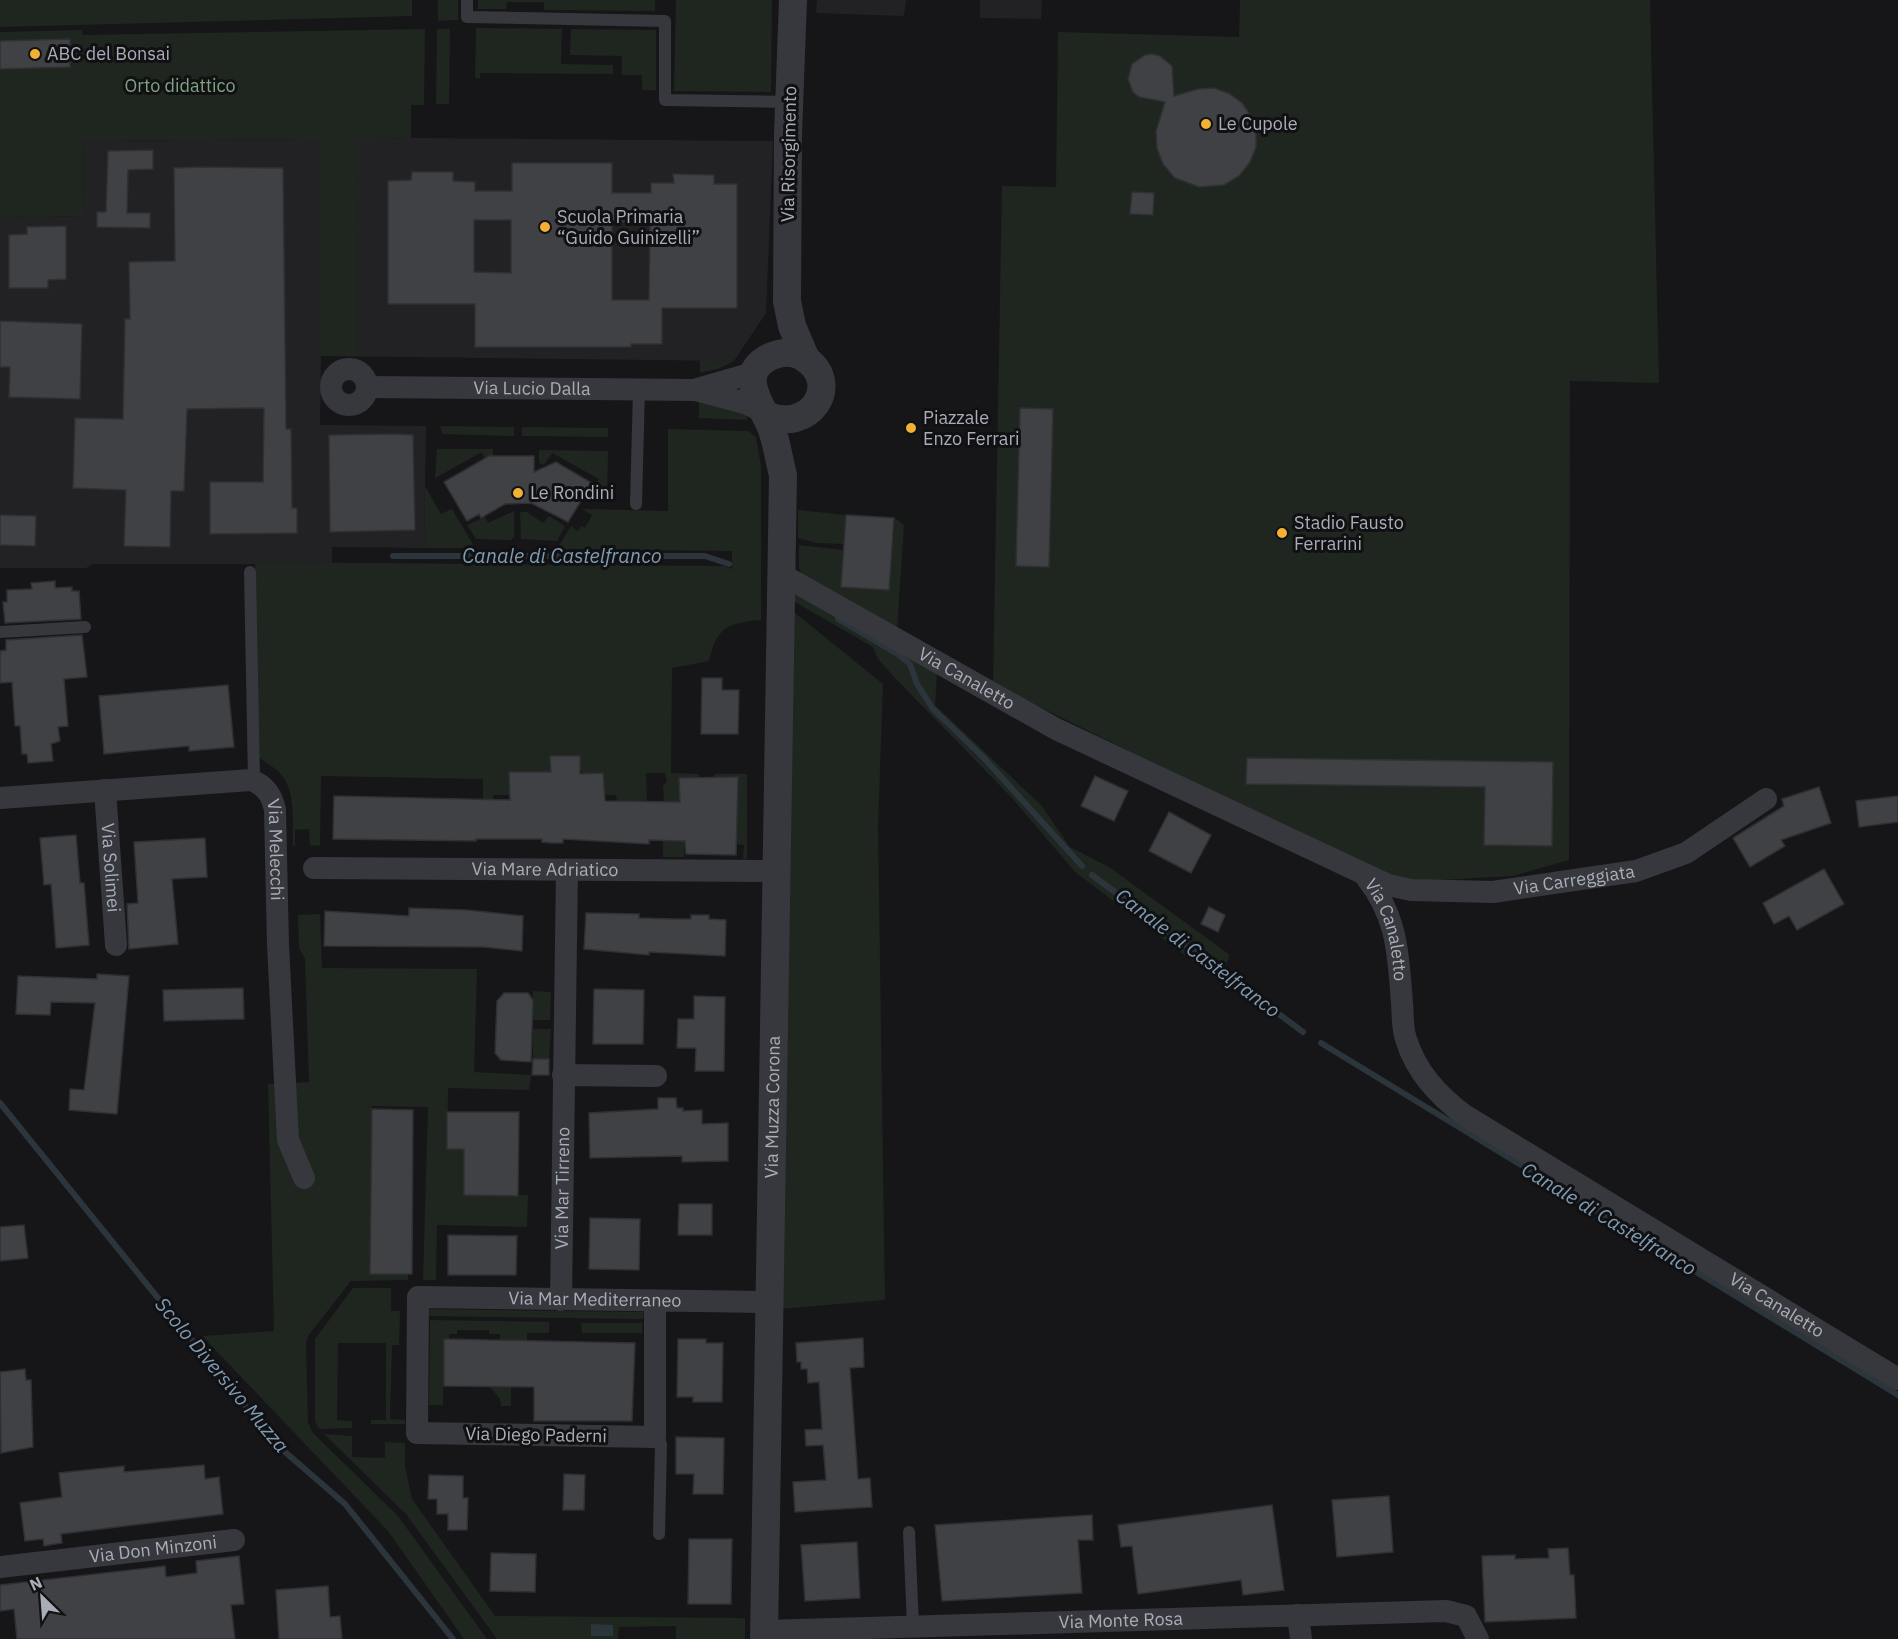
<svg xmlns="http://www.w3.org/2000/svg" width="1898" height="1639" viewBox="0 0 1898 1639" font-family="'IBM Plex Sans',sans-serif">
  <rect width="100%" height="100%" fill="#161618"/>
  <!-- built -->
  <g fill="#222225">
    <path d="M817,0H906L904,16L816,13Z"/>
    <path d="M980,0H1042L1041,19L980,18Z"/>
    <path d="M411,138L773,141L766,313L734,361L321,356L320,425L426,426L424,548L332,547V564H93L86,568H0V218L84,216L83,141Z"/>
  </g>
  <!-- green -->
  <g fill="#1e261f">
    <path d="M0,0H412V16L0,27Z"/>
    <path d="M438,0H458V20L438,21Z"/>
    <path d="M478,0H655V11L544,10V2H507L506,9H478Z"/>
    <path d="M676,0H772L771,92L674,91Z"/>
    <path d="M1240,0H1650L1659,383L1570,381L1569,860L1513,876L1422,881L1391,880L993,684L1002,186L1056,187L1058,32L1239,37Z"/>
    <path d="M476,28L562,29L561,64L613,65V74L480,73V78H475Z"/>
    <path d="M425,29L424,105H411V138L359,139L357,356H321L319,139L83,141L84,216L0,218V32L82,30L83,35Z"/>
    <path d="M437,29H450L449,104H436Z"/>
    <path d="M571,29L656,30V90H642V75H622V56L570,55Z"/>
    <path d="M700,360L734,361L718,369L700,373Z"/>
    <path d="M699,400L745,414L748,420L699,418Z"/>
    <path d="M440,426L514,427V436L442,434Z"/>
    <path d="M522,427L608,428V437L522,436Z"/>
    <path d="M668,429L748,431L756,437L761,466V620C727,623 717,627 709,661L672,668L671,773L699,774V803L680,841H685L684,857H663V840L666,841L663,786L667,782L665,773H646L647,802H617L616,795H586L582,828V771L510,772V795H493V831L483,839V779L321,776L320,846L310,845L309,829L295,830V846H293C292,821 297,790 278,771C272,766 264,762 258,756L255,562L725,566L732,569V551L557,549L571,526L578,531L581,526L585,528L592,515L582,509L668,511Z"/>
    <path d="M437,449H493V463H487L482,452L435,478Z"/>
    <path d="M539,450L608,451L607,498H588L599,479L552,453L544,465L539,463Z"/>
    <path d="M425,486L441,514L452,509L475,548H424Z"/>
    <path d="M798,510L846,515L844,544L817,543L798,538Z"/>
    <path d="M514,511V537L511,540L476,539L467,525L485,517L488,523Z"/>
    <path d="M520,512H527L543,523L549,516L565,526L557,541L521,539Z"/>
    <path d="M895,518L904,525L897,631L803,576L799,568V545L843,550L841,587L889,590Z"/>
    <path d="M793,592L937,674L935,705L1041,805L1070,847L1109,867L1230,955L1219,981L1075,872L1011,797L896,679L878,659L873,647L793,601Z"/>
    <path d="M789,608L883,684L878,826L885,1300L780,1309Z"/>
    <path d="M714,774H747V859H743L744,845L737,844V796L715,778Z"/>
    <path d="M320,914L322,968L477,969L474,1072L531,1075L529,1090L448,1088L447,1149H464V1195H528L527,1227L437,1225L436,1280H423L428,1107L372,1106L371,1274H408V1280L351,1281L308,1336L306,1343L308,1422L312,1432L398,1516L487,1639H464L388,1531L202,1336L274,1331L268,1084L309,1082L305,959L299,948L298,915Z"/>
    <path d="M533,991L551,992L550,1020H533Z"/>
    <path d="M533,1029H551L549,1059H533Z"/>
    <path d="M353,1288H391V1311H400L399,1345H392L390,1419L405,1420V1424H371V1420H386V1343H338L337,1420L352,1421V1428L319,1429L315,1421V1339Z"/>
    <path d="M424,1309L644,1312L643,1319L424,1316Z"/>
    <path d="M430,1320L549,1322V1333H527V1341L500,1340V1334H489V1330H457V1334H449V1339L444,1340L443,1405H429Z"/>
    <path d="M581,1323H642V1333H582Z"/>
    <path d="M505,1360H511V1406H501L500,1399L490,1387H505Z"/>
    <path d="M324,1434L352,1436V1457L385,1458V1442L405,1443V1466L412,1499L495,1616L745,1618V1639H676V1626L619,1627L618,1639H497L406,1514Z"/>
  </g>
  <!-- water -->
  <path fill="#2c353c" d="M591,1624L613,1625V1636H591Z"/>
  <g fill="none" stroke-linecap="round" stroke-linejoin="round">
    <!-- stream -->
    <g stroke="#2c353c" stroke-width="6">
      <path d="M393,556H705L729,564"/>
      <path d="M838,619L899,655L910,664L917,684L933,709L983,757L1082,866"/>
      <path d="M1092,875L1303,1032"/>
      <path d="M1321,1043L1898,1395"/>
      <path d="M0,1103L277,1445L345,1504L453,1639"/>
    </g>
  </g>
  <!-- building -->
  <g fill="#404145" stroke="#303034" stroke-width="1.5" fill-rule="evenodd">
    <path d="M70,39V67L0,69V41Z"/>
    <path d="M1152,54L1160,56L1172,66L1174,96L1198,89L1214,88L1230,94L1242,103L1251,116L1256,131V147L1250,162L1239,176L1224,185L1199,187L1175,178L1163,164L1157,148L1156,131L1165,102L1139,97L1133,92L1128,79L1132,64L1145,55Z"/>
    <path d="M153,150V169L128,170L127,213H150V228L97,227V212H106L108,151Z"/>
    <path d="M512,163H612V193H651V183H674L673,174L714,175V184H737V308H662V344H631V347H475V304H388V181L411,180L412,172H453V181L475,182V191H512ZM474,220H511V273L474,272ZM612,222H650L649,300H612Z"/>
    <path d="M201,167L283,168L286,429H291L292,508H297V533L210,534V482H263L264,408L187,409L184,491H171L170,547L124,546L126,490L73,488L75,418L123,419L125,319H130L129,262L175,261L174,168Z"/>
    <path d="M1132,192L1154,193L1153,215L1130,214Z"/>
    <path d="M66,226V279L48,280V288H9V235L27,234V227Z"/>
    <path d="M0,321L82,324L80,399L9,397L10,367H0Z"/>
    <path d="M1020,408L1053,409L1049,567L1016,566Z"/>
    <path d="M394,434L413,435L415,530L330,532L329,435Z"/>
    <path d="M489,456H534V472L556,462L592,483L568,522L531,503L505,504L481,518L479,514L467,521L444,482Z"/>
    <path d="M0,515L36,516L35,546L0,545Z"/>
    <path d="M846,515L894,518L889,590L841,587Z"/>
    <path d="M55,581V588L72,587V591H79L81,619L5,623L3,602H7V590L32,589L31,583Z"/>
    <path d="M82,635L87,677L64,679L68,726L58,727L60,741L51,744L53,761L28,763L27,754H22L20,726H15L12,682L0,683V651L6,650V640Z"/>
    <path d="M702,678H722V690H739L738,734H701Z"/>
    <path d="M228,685L234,747L189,751V746L104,754L99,696Z"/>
    <path d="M550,756H580V774L603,773L605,801L680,802L679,778L738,777L736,855L686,854L685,841H680L649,840V844L563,839V843H552L542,842V839H476V841L333,839L334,796L510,800L509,772H551Z"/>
    <path d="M1247,758L1553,762L1552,846L1484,845L1485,787L1246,784Z"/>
    <path d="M1095,776L1128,791L1114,821L1081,806Z"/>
    <path d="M1819,787L1831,823L1781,840L1785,846L1750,867L1733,838L1784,806L1782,799Z"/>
    <path d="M1898,796V822L1859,827L1856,801Z"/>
    <path d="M1169,812L1211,835L1191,873L1149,851Z"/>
    <path d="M76,835L80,883H84L89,945L56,948L51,884L44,885L40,838Z"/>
    <path d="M205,838L207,877L172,879L178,944L129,949L127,904L138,903L134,842Z"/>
    <path d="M1824,869L1844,904L1797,930L1789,916L1774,924L1763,903Z"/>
    <path d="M1209,907L1225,915L1218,932L1201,924Z"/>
    <path d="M409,908L467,910L523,916L522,951L484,947L324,946L325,911L409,916Z"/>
    <path d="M586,913L639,914V918L674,919H691V915H709V919L726,920L725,956L649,952V955L584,949Z"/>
    <path d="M97,974L129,976L117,1114L69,1110L70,1089L84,1090L95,1003L51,1002L50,1015L16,1014L18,976L97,979Z"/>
    <path d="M243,988L244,1019L164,1021L163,990Z"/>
    <path d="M594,989L644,990L643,1044H593Z"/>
    <path d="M504,993H528L533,1000L531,1062L501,1060L495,1053L497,1001Z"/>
    <path d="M694,996L725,997L724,1071H695L696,1048H677L678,1019H694Z"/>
    <path d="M533,1059H549V1075H532Z"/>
    <path d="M658,1098H676L677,1108H683V1111L702,1110V1124L728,1123V1161L682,1162V1156L590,1158L589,1113L658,1109Z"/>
    <path d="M372,1109L413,1110L412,1274H370Z"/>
    <path d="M447,1112H519L518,1196L464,1195V1149H447Z"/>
    <path d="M679,1204H712V1235H678Z"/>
    <path d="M590,1218L640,1219L639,1270L589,1269Z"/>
    <path d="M24,1225L28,1258L0,1261V1227Z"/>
    <path d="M448,1235L517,1236L516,1275H448Z"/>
    <path d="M863,1338L864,1367L850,1368L858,1479L870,1478L872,1507L795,1512L793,1482L826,1480L823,1445L806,1446L805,1430L822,1429L819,1382L808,1383L807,1369H801V1362H797L796,1343Z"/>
    <path d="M444,1339L635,1343L632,1421H534V1387L444,1386Z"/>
    <path d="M678,1339H706V1343H723L722,1402H693V1397H677Z"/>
    <path d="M25,1369L26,1380H31L33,1447L1,1453L0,1372Z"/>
    <path d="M676,1437L724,1438L723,1494H693L694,1474H676Z"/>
    <path d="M204,1465L205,1479L219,1477L223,1514L61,1534L62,1543L44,1546L43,1539L25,1541L20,1503L62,1497L59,1473L124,1466V1472Z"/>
    <path d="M564,1474L585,1475L584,1510H563Z"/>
    <path d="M429,1475L463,1476V1498H468L467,1530H448V1514H437V1499H428Z"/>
    <path d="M1389,1496L1393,1552L1337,1557L1332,1500Z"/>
    <path d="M1272,1505L1284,1590L1243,1595L1241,1580L1138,1594L1132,1546L1121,1547L1118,1525Z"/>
    <path d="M1092,1515L1093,1540H1078L1082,1593L942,1601L935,1525Z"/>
    <path d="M689,1539H732L731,1604H688Z"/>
    <path d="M857,1542L860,1598L805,1601L801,1545Z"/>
    <path d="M1568,1548L1570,1575H1574L1576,1618L1485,1622L1482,1556L1515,1555V1559L1549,1558L1548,1549Z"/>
    <path d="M491,1553L536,1554L535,1592L490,1591Z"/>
    <path d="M239,1556L244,1604L231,1605L235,1639H17L14,1609L0,1611V1585L165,1566L166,1577L197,1573L196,1561Z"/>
    <path d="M328,1586L330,1617L340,1616L342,1639H279L276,1590Z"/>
  </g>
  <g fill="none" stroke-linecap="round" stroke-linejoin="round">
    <!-- service -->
    <g stroke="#37383d" stroke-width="12">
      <path d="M467,0V17L665,21V100L789,102"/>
      <path d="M636,504L639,389"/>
      <path d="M250,572L254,781"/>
      <path d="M0,632L85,627"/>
      <path d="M655,1437L661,1444L659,1534"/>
      <path d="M909,1532L913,1626"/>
    </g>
    <!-- minor -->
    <g stroke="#37383d" stroke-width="22">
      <circle cx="349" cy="387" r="18"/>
      <path id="s1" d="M367,387L696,390L745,403L763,412"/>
      <path d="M697,389L756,372"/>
      <path id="s2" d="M781,574L1056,729L1388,885L1411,890L1493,892L1636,871L1686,853L1766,799"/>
      <path id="s3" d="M105,790L116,945"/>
      <path id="s4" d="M0,798L251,780C265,785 272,795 275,810L278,945L288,1140L304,1178"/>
      <path id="s5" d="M314,868L777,871"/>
      <path id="s6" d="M1366,877C1398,918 1398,953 1402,1003C1403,1015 1402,1028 1406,1039C1416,1072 1438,1095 1464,1115L1898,1379"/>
      <path d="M563,1075L656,1076"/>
      <path id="s7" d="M561,1300L567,870"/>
      <path id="s8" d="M655,1301V1437L417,1433L418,1297L771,1302"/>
      <path id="s9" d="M0,1567L234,1540"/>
      <path d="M1298,1615L1301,1639"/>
      <path id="s10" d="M765,1631L1446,1611L1466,1616L1478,1639"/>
    </g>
    <!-- tertiary -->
    <g stroke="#37383d" stroke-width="28">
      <path d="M793,0L788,134L787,301L792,326L806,359"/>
      <path id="s11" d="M764,1639L783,475C779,460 777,444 772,430C764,407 733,373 772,356C784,351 797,352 807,360C841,385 810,434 766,415"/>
    </g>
  </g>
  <!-- markers -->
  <g fill="#f2b134" stroke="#111113" stroke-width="2">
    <circle cx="35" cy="54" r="6"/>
    <circle cx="1206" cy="124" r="6"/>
    <circle cx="545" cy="227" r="6"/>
    <circle cx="911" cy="428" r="6"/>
    <circle cx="518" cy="493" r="6"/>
    <circle cx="1282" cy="533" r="6"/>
  </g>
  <g text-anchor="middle" stroke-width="6" stroke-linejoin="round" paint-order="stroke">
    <!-- poi labels -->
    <g font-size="18" fill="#a8adb8" stroke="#111113" text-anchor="start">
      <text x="47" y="60">ABC del Bonsai</text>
      <text x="1218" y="130">Le Cupole</text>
      <text x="557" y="223">Scuola Primaria<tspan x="557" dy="21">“Guido Guinizelli”</tspan></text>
      <text x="923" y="424">Piazzale<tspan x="923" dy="21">Enzo Ferrari</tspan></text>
      <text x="530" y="499">Le Rondini</text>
      <text x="1294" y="529">Stadio Fausto<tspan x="1294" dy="21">Ferrarini</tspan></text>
    </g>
    <!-- park labels -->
    <g font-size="18" fill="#7fa381" stroke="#111113">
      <text x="180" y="92">Orto didattico</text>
    </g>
    <!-- street labels -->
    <g font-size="18" fill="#a8adb8" stroke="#111113">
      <text transform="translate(789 154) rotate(-89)" y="6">Via Risorgimento</text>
      <text dy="6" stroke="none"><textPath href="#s1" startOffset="165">Via Lucio Dalla</textPath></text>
      <text dy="6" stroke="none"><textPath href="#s2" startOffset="213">Via Canaletto</textPath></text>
      <text dy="6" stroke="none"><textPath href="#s4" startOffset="332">Via Melecchi</textPath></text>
      <text dy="6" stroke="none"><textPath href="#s3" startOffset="78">Via Solimei</textPath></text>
      <text dy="6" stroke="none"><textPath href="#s5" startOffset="231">Via Mare Adriatico</textPath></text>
      <text dy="6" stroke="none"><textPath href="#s2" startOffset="870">Via Carreggiata</textPath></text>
      <text dy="6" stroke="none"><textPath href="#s6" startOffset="58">Via Canaletto</textPath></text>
      <text dy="6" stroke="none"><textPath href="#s11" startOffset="532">Via Muzza Corona</textPath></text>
      <text dy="6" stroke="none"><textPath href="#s7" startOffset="112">Via Mar Tirreno</textPath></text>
      <text dy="6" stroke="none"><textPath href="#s8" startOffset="687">Via Mar Mediterraneo</textPath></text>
      <text dy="6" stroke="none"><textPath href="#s6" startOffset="633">Via Canaletto</textPath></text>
      <text transform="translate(536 1435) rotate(1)" y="6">Via Diego Paderni</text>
      <text dy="6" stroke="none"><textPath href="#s9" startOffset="154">Via Don Minzoni</textPath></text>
      <text dy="6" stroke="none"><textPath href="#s10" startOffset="356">Via Monte Rosa</textPath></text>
    </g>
    <!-- water labels -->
    <g font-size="20" font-style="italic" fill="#7f9bb3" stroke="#111113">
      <text x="562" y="563">Canale di Castelfranco</text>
      <text transform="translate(1198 953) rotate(37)" y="7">Canale di Castelfranco</text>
      <text transform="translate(1609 1219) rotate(31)" y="7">Canale di Castelfranco</text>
      <text transform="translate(222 1375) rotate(50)" y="7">Scolo Diversivo Muzza</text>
    </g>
  </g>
  <!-- north arrow -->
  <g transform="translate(42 1597) rotate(335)" stroke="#111113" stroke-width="4.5" paint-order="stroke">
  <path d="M0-4.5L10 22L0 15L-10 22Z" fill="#a8adb8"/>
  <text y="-9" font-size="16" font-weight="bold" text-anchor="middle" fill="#a8adb8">N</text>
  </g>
</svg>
